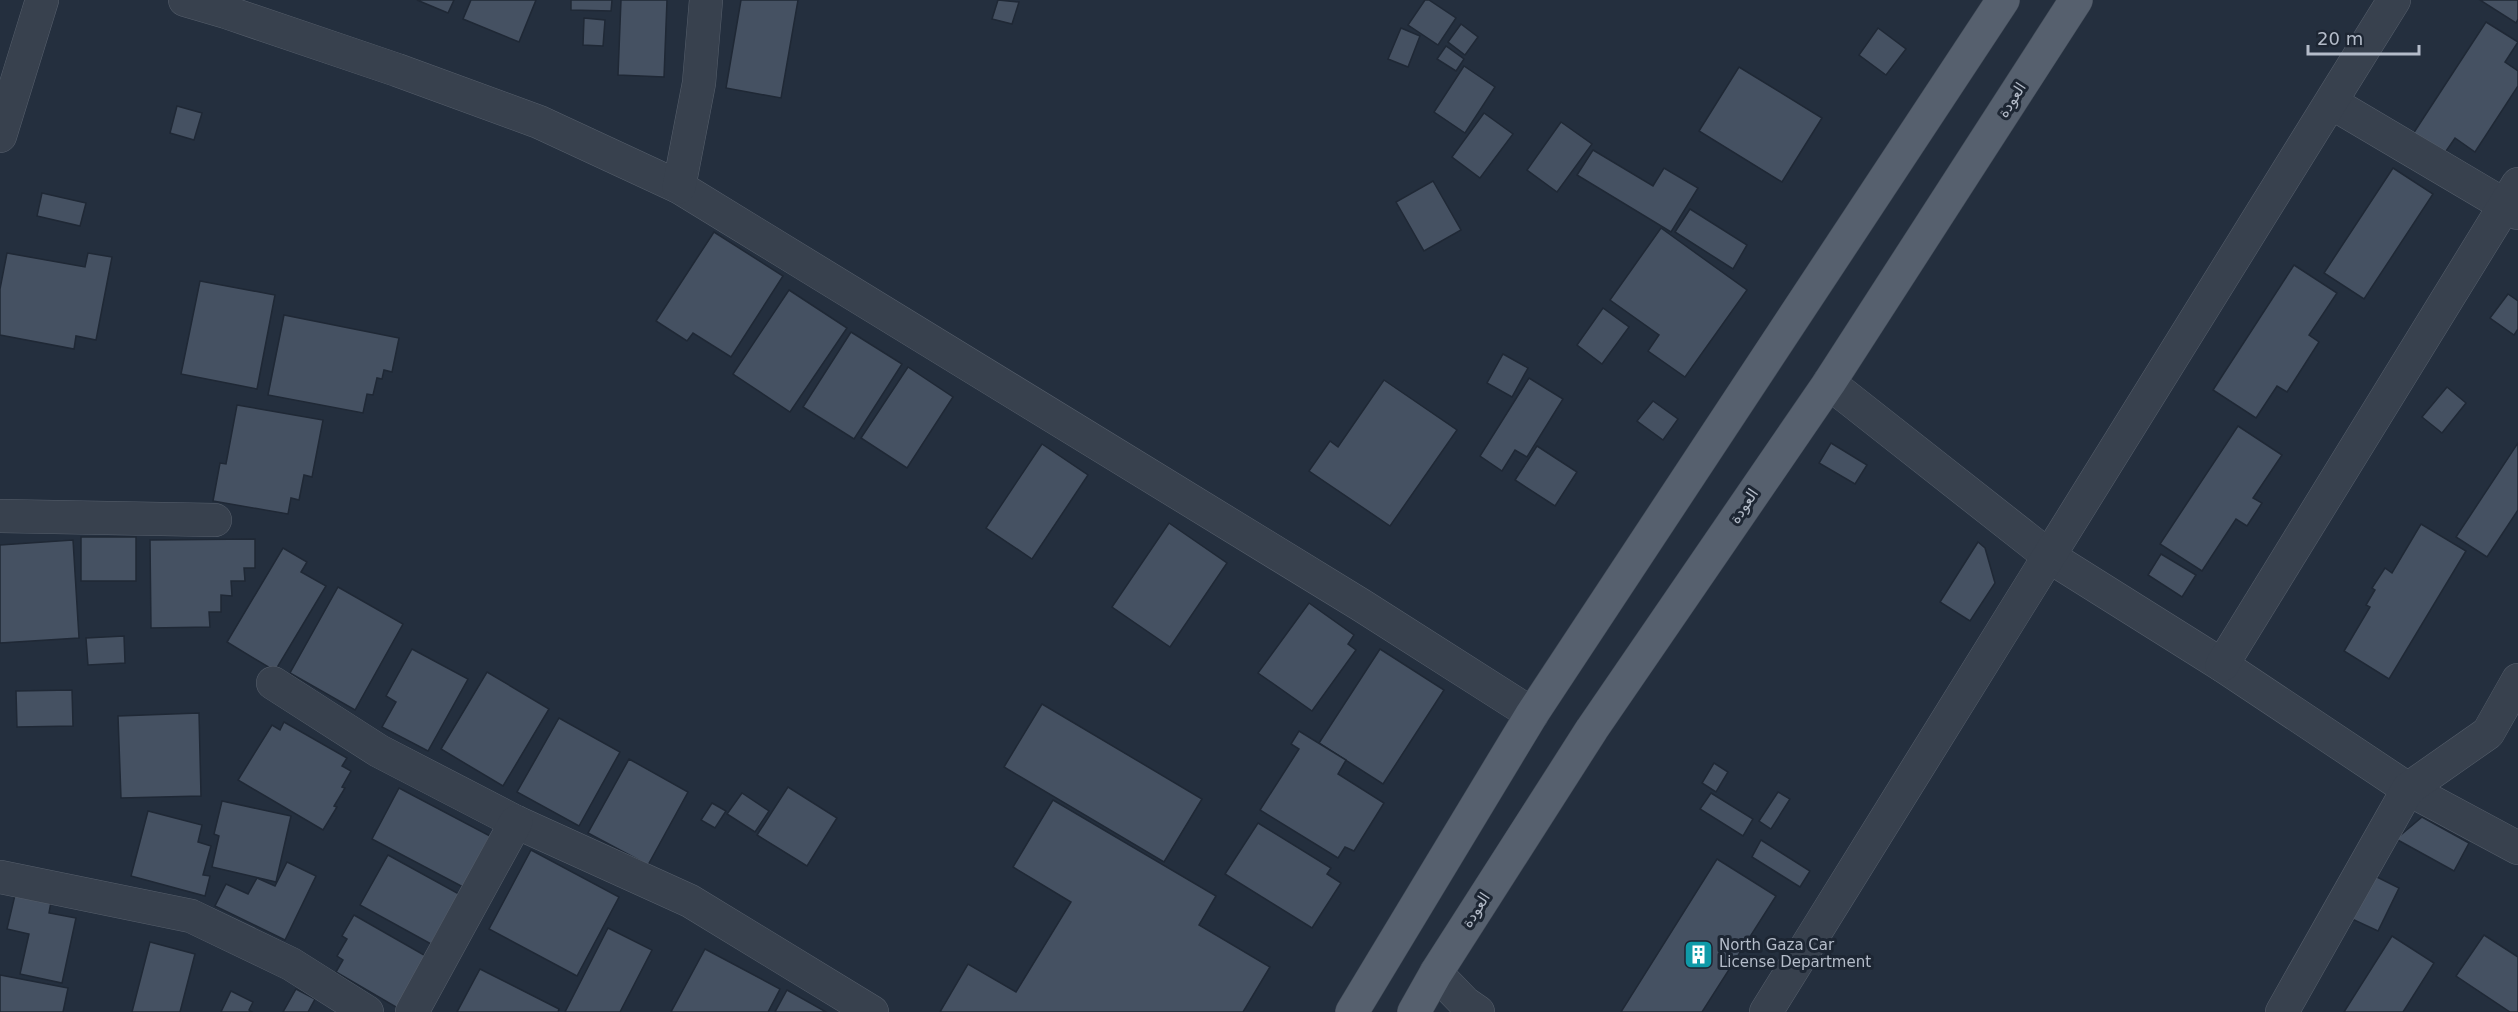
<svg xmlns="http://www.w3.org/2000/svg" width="2518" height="1012" viewBox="0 0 2518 1012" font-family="'DejaVu Sans',Cairo,sans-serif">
  <rect width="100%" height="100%" fill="#242f3e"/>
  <!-- building -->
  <g fill="#455162" stroke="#1f2835" stroke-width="1.5">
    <path d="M417,0H454L448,13Z"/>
    <path d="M471,0H536L519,42L463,19Z"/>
    <path d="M571,0H612L611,11L571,10Z"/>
    <path d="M621,0H667L664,77L618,75Z"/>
    <path d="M741,0H798L781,98L726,88Z"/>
    <path d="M998,0L1019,2L1012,24L992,19Z"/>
    <path d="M1425,0H1429L1456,18L1438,45L1408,25Z"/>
    <path d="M2480,0H2518V19L2516,23Z"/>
    <path d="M584,18L605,20L603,46L583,45Z"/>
    <path d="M2486,22L2518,42L2505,62L2518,71V86L2475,152L2455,138L2442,157L2411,137Z"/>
    <path d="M1461,24L1478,37L1465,55L1448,42Z"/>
    <path d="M1401,28L1420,36L1408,67L1388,59Z"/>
    <path d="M1878,28L1906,49L1886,75L1859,55Z"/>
    <path d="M1446,46L1464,59L1456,71L1437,59Z"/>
    <path d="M1464,66L1495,87L1465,133L1434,112Z"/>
    <path d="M1739,67L1822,118L1782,182L1699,131Z"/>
    <path d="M177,106L202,113L194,140L170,133Z"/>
    <path d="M1484,113L1513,134L1480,178L1452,157Z"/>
    <path d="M1561,122L1592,144L1557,192L1527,170Z"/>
    <path d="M1593,150L1653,186L1664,168L1698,188L1671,232L1577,175Z"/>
    <path d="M2393,168L2433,194L2364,299L2324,273Z"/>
    <path d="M1433,181L1461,230L1424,251L1396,202Z"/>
    <path d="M42,193L86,203L80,226L37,216Z"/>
    <path d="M1690,209L1747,245L1733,269L1675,232Z"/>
    <path d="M1661,228L1747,290L1685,377L1648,351L1659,335L1610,300Z"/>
    <path d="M714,232L783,276L731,357L693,333L687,341L656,321Z"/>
    <path d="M7,253L85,267L88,253L112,257L96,340L76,336L74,349L0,335V289Z"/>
    <path d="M2294,265L2337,293L2309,335L2319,342L2287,392L2277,386L2256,418L2213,390Z"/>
    <path d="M200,281L275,295L257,389L181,374Z"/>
    <path d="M789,290L847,328L790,412L733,374Z"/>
    <path d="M2508,294L2518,301V329L2514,335L2490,318Z"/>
    <path d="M1603,308L1629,327L1602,364L1577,345Z"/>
    <path d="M284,315L399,338L392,372L384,370L382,379L377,378L373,395L367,394L363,413L268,395Z"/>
    <path d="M851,332L902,364L854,439L803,407Z"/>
    <path d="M1503,354L1528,368L1512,397L1487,383Z"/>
    <path d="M908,367L953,397L907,468L861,438Z"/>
    <path d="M1529,378L1563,399L1527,457L1515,450L1502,471L1480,456Z"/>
    <path d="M1384,380L1457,430L1390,526L1309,471L1330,441L1338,447Z"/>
    <path d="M2447,387L2466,403L2442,433L2422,417Z"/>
    <path d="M1653,401L1678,419L1663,440L1637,421Z"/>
    <path d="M237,405L323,420L312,477L304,475L299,500L291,498L288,514L213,501L220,463L226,464Z"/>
    <path d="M2238,426L2282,455L2253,498L2262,503L2247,526L2236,519L2202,571L2160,544Z"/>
    <path d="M1831,443L1867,465L1855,484L1819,463Z"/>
    <path d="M2518,443V510L2487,557L2456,537Z"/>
    <path d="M1042,444L1088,475L1032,559L986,528Z"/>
    <path d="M1537,446L1577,472L1555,506L1515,480Z"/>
    <path d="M1169,523L1227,563L1170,647L1112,607Z"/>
    <path d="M2421,524L2466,551L2389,679L2344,651L2370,607L2366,605L2375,590L2372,588L2385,568L2392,573Z"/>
    <rect x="81" y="537" width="55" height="44"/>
    <path d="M255,539V568H244L245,581H231L232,596L221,595V612H209L210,627L151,628L150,540Z"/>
    <path d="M73,540L79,638L0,643V545Z"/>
    <path d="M1978,542L1985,548L1995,583L1970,621L1940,602Z"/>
    <path d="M283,548L307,562L301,572L326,586L275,671L227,642Z"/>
    <path d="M2161,554L2196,575L2182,597L2148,575Z"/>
    <path d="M338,587L403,624L355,710L290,673Z"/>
    <path d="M1309,603L1354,635L1348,644L1356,650L1312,711L1258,673Z"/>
    <path d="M124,636L125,663L88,665L86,638Z"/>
    <path d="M412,649L468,679L428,751L382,727L396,702L386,696Z"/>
    <path d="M1380,649L1444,690L1383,784L1319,743Z"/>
    <path d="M487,672L549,709L503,786L441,749Z"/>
    <path d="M72,690L73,726L17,727L16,691Z"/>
    <path d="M1042,704L1202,799L1164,862L1004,767Z"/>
    <path d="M199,713L201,796L121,798L118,716Z"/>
    <path d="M559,718L620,752L579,826L517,792Z"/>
    <path d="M284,722L347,758L342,766L351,771L342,787L345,788L334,806L337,807L323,830L238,780L272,725L280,730Z"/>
    <path d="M1299,731L1346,760L1338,774L1384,803L1354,851L1345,847L1338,858L1260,810L1299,749L1291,744Z"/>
    <path d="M629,759L688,792L648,865L588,833Z"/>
    <path d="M1714,763L1728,772L1716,792L1702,783Z"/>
    <path d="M788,787L837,818L807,866L757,835Z"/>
    <path d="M399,788L490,836L463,887L372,839Z"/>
    <path d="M1778,792L1790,799L1771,829L1759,821Z"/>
    <path d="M742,793L769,811L755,832L727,814Z"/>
    <path d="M1711,793L1753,819L1743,836L1700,809Z"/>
    <path d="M1053,800L1216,896L1199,925L1270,967L1243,1012H940L968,964L1016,992L1071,902L1013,867Z"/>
    <path d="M222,801L291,816L276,882L212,867L219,836L214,834Z"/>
    <path d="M712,803L726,811L715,828L701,820Z"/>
    <path d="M148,811L202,825L198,842L211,846L203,875L210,876L205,896L131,876Z"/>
    <path d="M2422,817L2469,843L2454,871L2396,839Z"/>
    <path d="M1258,823L1331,868L1327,874L1341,883L1312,928L1225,874Z"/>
    <path d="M1761,840L1810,871L1800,887L1752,857Z"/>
    <path d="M531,850L619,897L577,976L489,929Z"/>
    <path d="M388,855L459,894L431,944L360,905Z"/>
    <path d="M1717,859L1776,896L1702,1012H1621Z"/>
    <path d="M287,862L316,876L285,940L215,906L226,884L248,894L257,878L275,886Z"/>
    <path d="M2373,875L2399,888L2378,931L2352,919Z"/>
    <path d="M15,895L51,902L49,913L76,918L62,983L20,974L29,934L7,929Z"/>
    <path d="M354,915L431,959L401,1010L336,972L343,960L337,956L347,939L342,936Z"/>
    <path d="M608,928L652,950L620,1012H565Z"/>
    <path d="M2484,935L2518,957V1012H2510L2456,976Z"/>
    <path d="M2392,936L2434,963L2403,1012H2344Z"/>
    <path d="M150,942L195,954L180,1012H132Z"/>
    <path d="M705,949L780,989L768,1012H671Z"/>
    <path d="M480,969L559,1009L558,1012H457Z"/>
    <path d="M0,975L68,988L63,1012H0Z"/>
    <path d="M296,989L315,999L308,1012H283Z"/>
    <path d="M787,990L826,1012H775Z"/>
    <path d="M231,991L253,1002L249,1010L252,1012H221Z"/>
  </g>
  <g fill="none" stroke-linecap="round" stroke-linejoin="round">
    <defs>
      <g id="minor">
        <path d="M185,0L226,12L397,70L539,122L679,187L1361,605L1532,714"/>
        <path d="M2332,103L2518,213"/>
        <path d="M0,136L42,0"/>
        <path d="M679,187L699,83L706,0"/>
        <path d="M1829,383L2050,557L2222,665L2408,789L2518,848"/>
        <path d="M0,516L215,520"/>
        <path d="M2222,665L2518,184"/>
        <path d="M273,683L379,751L516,822L690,901L872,1012"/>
        <path d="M0,877L191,916L291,964L367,1012"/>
        <path d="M1436,973L1465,1003L1478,1012"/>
        <path d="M412,1012L516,822"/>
        <path d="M1766,1012L2394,0"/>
        <path d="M2282,1012L2408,789L2488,733L2518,680"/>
      </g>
      <g id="major">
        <path d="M1352,1012L1532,714L2003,0"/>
        <path d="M1414,1012L1436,973L1592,729L1829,383L2076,0"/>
      </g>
    </defs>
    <!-- minor casing -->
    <use href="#minor" stroke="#565f6c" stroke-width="34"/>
    <!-- major casing -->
    <use href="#major" stroke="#414a57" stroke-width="34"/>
    <!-- minor -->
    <use href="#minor" stroke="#38414e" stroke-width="33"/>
    <!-- major -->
    <use href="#major" stroke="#56606e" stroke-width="33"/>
  </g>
  <!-- icons -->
  <defs>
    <symbol id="building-square" viewBox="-11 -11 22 22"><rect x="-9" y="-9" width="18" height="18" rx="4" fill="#0f9aa8" stroke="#1d2633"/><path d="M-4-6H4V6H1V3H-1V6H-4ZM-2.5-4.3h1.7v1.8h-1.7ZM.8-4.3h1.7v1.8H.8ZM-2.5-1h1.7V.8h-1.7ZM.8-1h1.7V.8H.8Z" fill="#fff"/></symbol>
  </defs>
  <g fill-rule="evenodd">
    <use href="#building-square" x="1682" y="938" width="33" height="33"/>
  </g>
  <g text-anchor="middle" stroke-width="6" stroke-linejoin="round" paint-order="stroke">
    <!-- street labels -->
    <g font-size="15" fill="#b4bcc9" stroke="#1d2633">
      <text transform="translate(2012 100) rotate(-57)" y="5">العودة</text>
      <text transform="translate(1744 506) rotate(-56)" y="5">العودة</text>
      <text transform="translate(1476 910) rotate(-57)" y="5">العودة</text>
    </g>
    <!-- poi labels -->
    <g font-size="15" fill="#b4bcc9" stroke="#1d2633" text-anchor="start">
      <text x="1719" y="950">North Gaza Car<tspan x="1719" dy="17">License Department</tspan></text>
    </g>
  </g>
  <!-- scale -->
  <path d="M2308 45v9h111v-9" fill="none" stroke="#b4bcc9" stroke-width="3"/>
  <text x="2317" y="45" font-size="18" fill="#b4bcc9" stroke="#1d2633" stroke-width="4.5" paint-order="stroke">20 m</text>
</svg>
